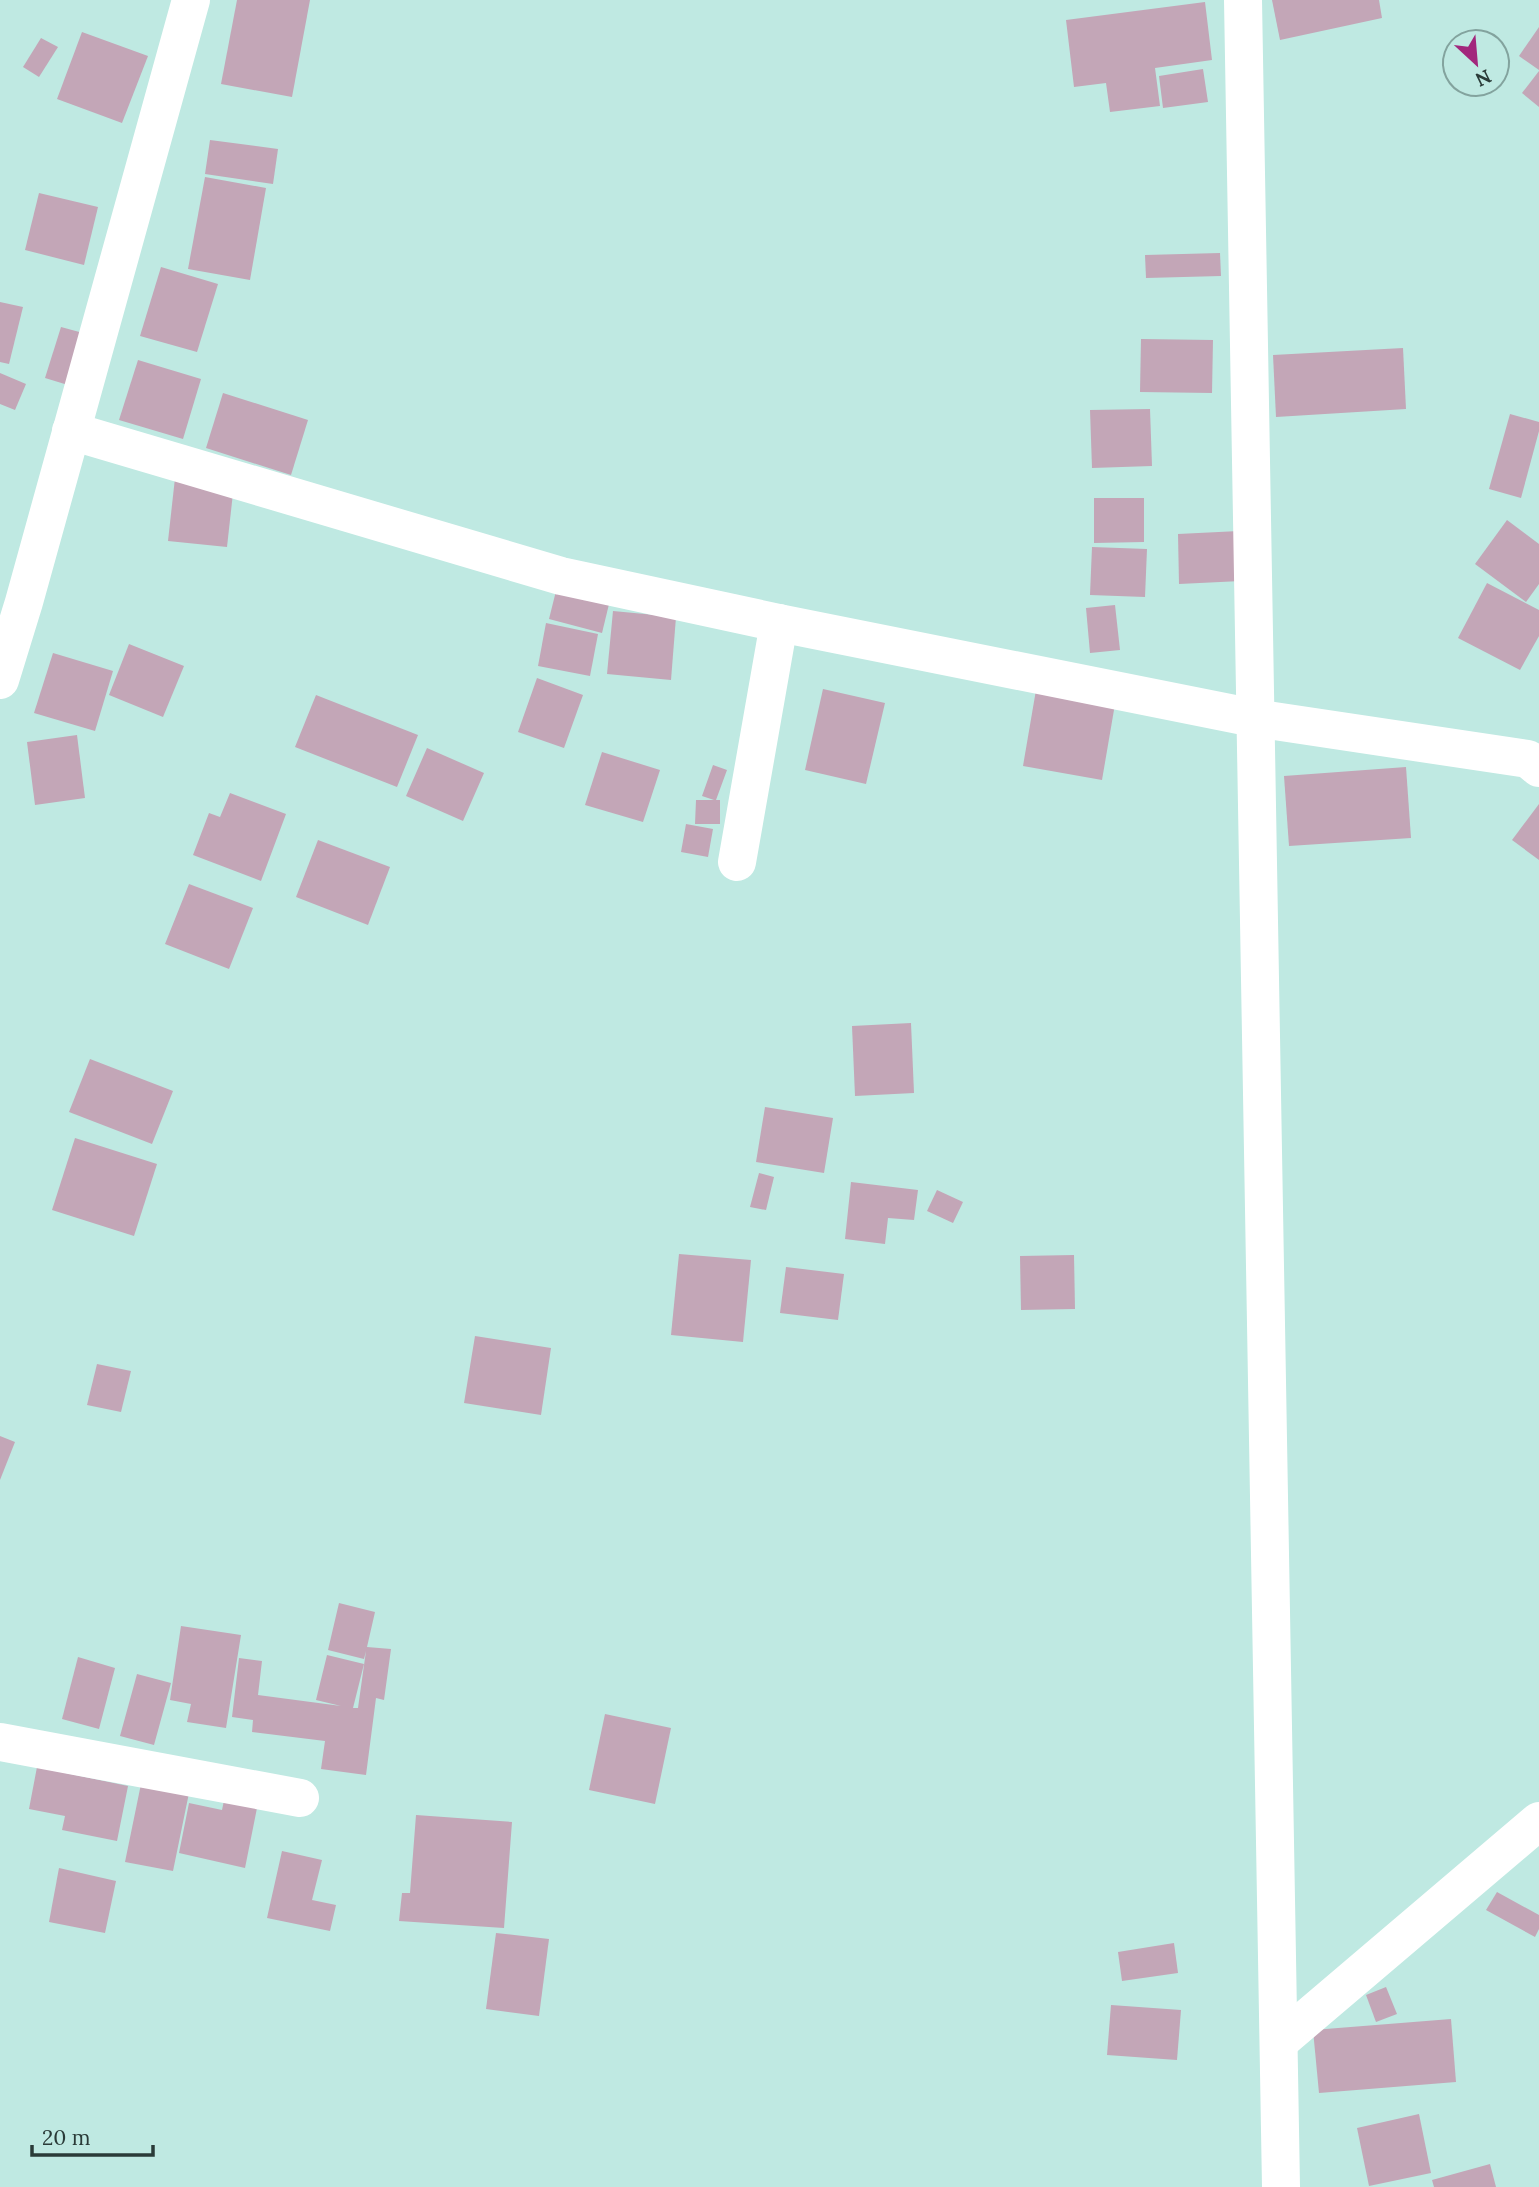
<svg xmlns="http://www.w3.org/2000/svg" width="1539" height="2187" viewBox="0 0 1539 2187" font-family="Lora,serif">
  <rect width="100%" height="100%" fill="#bfe9e2"/>
  <!-- building -->
  <g fill="#c3a6b7">
    <path d="M237,0H310L292,97L221,84Z"/>
    <path d="M1272,0H1379L1382,18L1280,40Z"/>
    <path d="M1205,2L1212,60L1155,68L1160,106L1110,112L1106,83L1074,87L1066,20Z"/>
    <path d="M1539,27V70L1519,56Z"/>
    <path d="M82,32L148,56L122,123L57,99Z"/>
    <path d="M41,38L58,47L39,77L23,67Z"/>
    <path d="M1203,69L1208,102L1163,108L1159,76Z"/>
    <path d="M1539,71V107L1522,93Z"/>
    <path d="M210,140L278,149L273,184L205,174Z"/>
    <path d="M205,177L266,188L250,280L188,269Z"/>
    <path d="M39,193L98,207L84,265L25,250Z"/>
    <path d="M1220,253L1221,276L1146,278L1145,255Z"/>
    <path d="M161,267L218,284L197,352L140,336Z"/>
    <path d="M0,302L23,307L9,364L0,362Z"/>
    <path d="M61,327L83,333L68,385L45,378Z"/>
    <path d="M1141,339L1213,340L1212,393L1140,392Z"/>
    <path d="M1403,348L1406,409L1276,417L1273,355Z"/>
    <path d="M138,360L201,379L183,439L119,420Z"/>
    <path d="M0,373L26,384L15,410L0,404Z"/>
    <path d="M223,393L308,420L291,475L206,448Z"/>
    <path d="M1150,409L1152,466L1092,468L1090,410Z"/>
    <path d="M1510,414L1539,422V431L1521,498L1489,489Z"/>
    <path d="M175,478L234,484L227,547L168,541Z"/>
    <path d="M1094,498H1144V542L1094,543Z"/>
    <path d="M1507,520L1539,544V584L1526,602L1475,564Z"/>
    <path d="M1239,531L1241,581L1179,584L1178,534Z"/>
    <path d="M1092,547L1147,549L1145,597L1090,595Z"/>
    <path d="M1487,583L1539,610V636L1520,670L1458,638Z"/>
    <path d="M557,587L610,600L602,633L549,619Z"/>
    <path d="M1115,605L1120,650L1090,653L1086,608Z"/>
    <path d="M613,611L676,617L671,680L607,674Z"/>
    <path d="M546,623L598,634L590,676L538,666Z"/>
    <path d="M129,644L184,666L163,717L109,695Z"/>
    <path d="M53,653L113,671L95,731L34,713Z"/>
    <path d="M537,678L583,695L564,748L518,732Z"/>
    <path d="M823,689L885,703L866,784L805,770Z"/>
    <path d="M1036,690L1115,704L1102,780L1023,766Z"/>
    <path d="M316,695L418,735L397,787L295,747Z"/>
    <path d="M77,735L85,798L35,805L27,742Z"/>
    <path d="M427,748L484,773L463,821L406,796Z"/>
    <path d="M602,752L660,770L643,822L585,805Z"/>
    <path d="M713,765L727,770L716,800H720V824H695L696,800H714L702,796Z"/>
    <path d="M1406,767L1411,838L1289,846L1284,776Z"/>
    <path d="M230,793L286,814L261,881L193,855L209,813L220,817Z"/>
    <path d="M1539,804V860L1512,840Z"/>
    <path d="M686,824L713,829L708,857L681,852Z"/>
    <path d="M318,840L390,867L368,925L296,897Z"/>
    <path d="M189,884L253,908L229,969L165,944Z"/>
    <path d="M911,1023L914,1093L855,1096L852,1026Z"/>
    <path d="M90,1059L173,1091L152,1144L69,1112Z"/>
    <path d="M765,1107L833,1118L824,1173L756,1162Z"/>
    <path d="M75,1138L157,1164L134,1236L52,1210Z"/>
    <path d="M759,1173L774,1177L766,1210L750,1207Z"/>
    <path d="M851,1182L918,1190L914,1220L888,1218L885,1244L845,1239Z"/>
    <path d="M937,1190L963,1202L953,1223L927,1211Z"/>
    <path d="M679,1254L751,1260L743,1342L671,1335Z"/>
    <path d="M1074,1255L1075,1309L1021,1310L1020,1256Z"/>
    <path d="M786,1267L844,1274L838,1320L780,1313Z"/>
    <path d="M475,1336L551,1348L541,1415L464,1403Z"/>
    <path d="M97,1364L131,1371L121,1412L87,1405Z"/>
    <path d="M0,1436L15,1442L0,1480Z"/>
    <path d="M339,1603L375,1612L367,1647L391,1649L384,1700L376,1698L366,1775L321,1769L325,1741L252,1732L253,1720L232,1717L239,1658L262,1661L258,1695L341,1706L316,1700L327,1655L364,1664L353,1708H358L366,1651L364,1659L328,1650Z"/>
    <path d="M181,1626L241,1635L226,1728L187,1722L191,1704L170,1700Z"/>
    <path d="M78,1657L115,1668L99,1729L62,1719Z"/>
    <path d="M137,1674L171,1683L154,1745L120,1736Z"/>
    <path d="M605,1714L671,1728L655,1804L589,1790Z"/>
    <path d="M37,1767L128,1786L117,1841L62,1830L65,1816L29,1809Z"/>
    <path d="M141,1784L189,1793L173,1871L125,1862Z"/>
    <path d="M226,1791L259,1798L245,1868L179,1853L189,1803L222,1810Z"/>
    <path d="M416,1815L512,1822L504,1928L399,1921L402,1893H410Z"/>
    <path d="M282,1851L322,1860L312,1900L336,1905L330,1931L267,1918Z"/>
    <path d="M59,1868L116,1881L105,1933L49,1922Z"/>
    <path d="M1497,1892L1539,1915V1929L1535,1937L1486,1910Z"/>
    <path d="M496,1933L549,1939L539,2016L486,2009Z"/>
    <path d="M1174,1943L1178,1973L1122,1981L1118,1952Z"/>
    <path d="M1386,1987L1397,2014L1376,2022L1366,1995Z"/>
    <path d="M1111,2005L1181,2010L1177,2060L1107,2055Z"/>
    <path d="M1451,2019L1456,2082L1319,2093L1313,2030Z"/>
    <path d="M1419,2114L1431,2173L1369,2186L1357,2128Z"/>
    <path d="M1490,2164L1496,2187H1434L1432,2180Z"/>
  </g>
  <g fill="none" stroke-linecap="round" stroke-linejoin="round">
    <!-- minor -->
    <g stroke="#fff" stroke-width="38">
      <path d="M71,431L561,576L779,623L1254,718L1528,759L1539,768"/>
      <path d="M0,680L24,602L191,0"/>
      <path d="M737,862L779,623"/>
      <path d="M0,1742L300,1798"/>
      <path d="M1279,2042L1539,1821"/>
    </g>
    <!-- tertiary -->
    <path stroke="#fff" stroke-width="38" d="M1243,0L1281,2187"/>
  </g>
  <!-- north arrow -->
  <g transform="translate(1476 63) rotate(154)"><circle r="33" fill="#bfe9e2" stroke="#83a39e" stroke-width="2"/>
  <path d="M0-5L12 26L0 18L-12 26Z" fill="#a2277c"/>
  <text y="-10" font-size="19" font-weight="bold" text-anchor="middle" fill="#2a3b38">N</text>
  </g>
  <!-- scale -->
  <path d="M32 2145v10h121v-10" fill="none" stroke="#2a3b38" stroke-width="3.5"/>
  <text x="42" y="2145" font-size="21" fill="#2a3b38" stroke="#bfe9e2" stroke-width="5" paint-order="stroke">20 m</text>
</svg>
